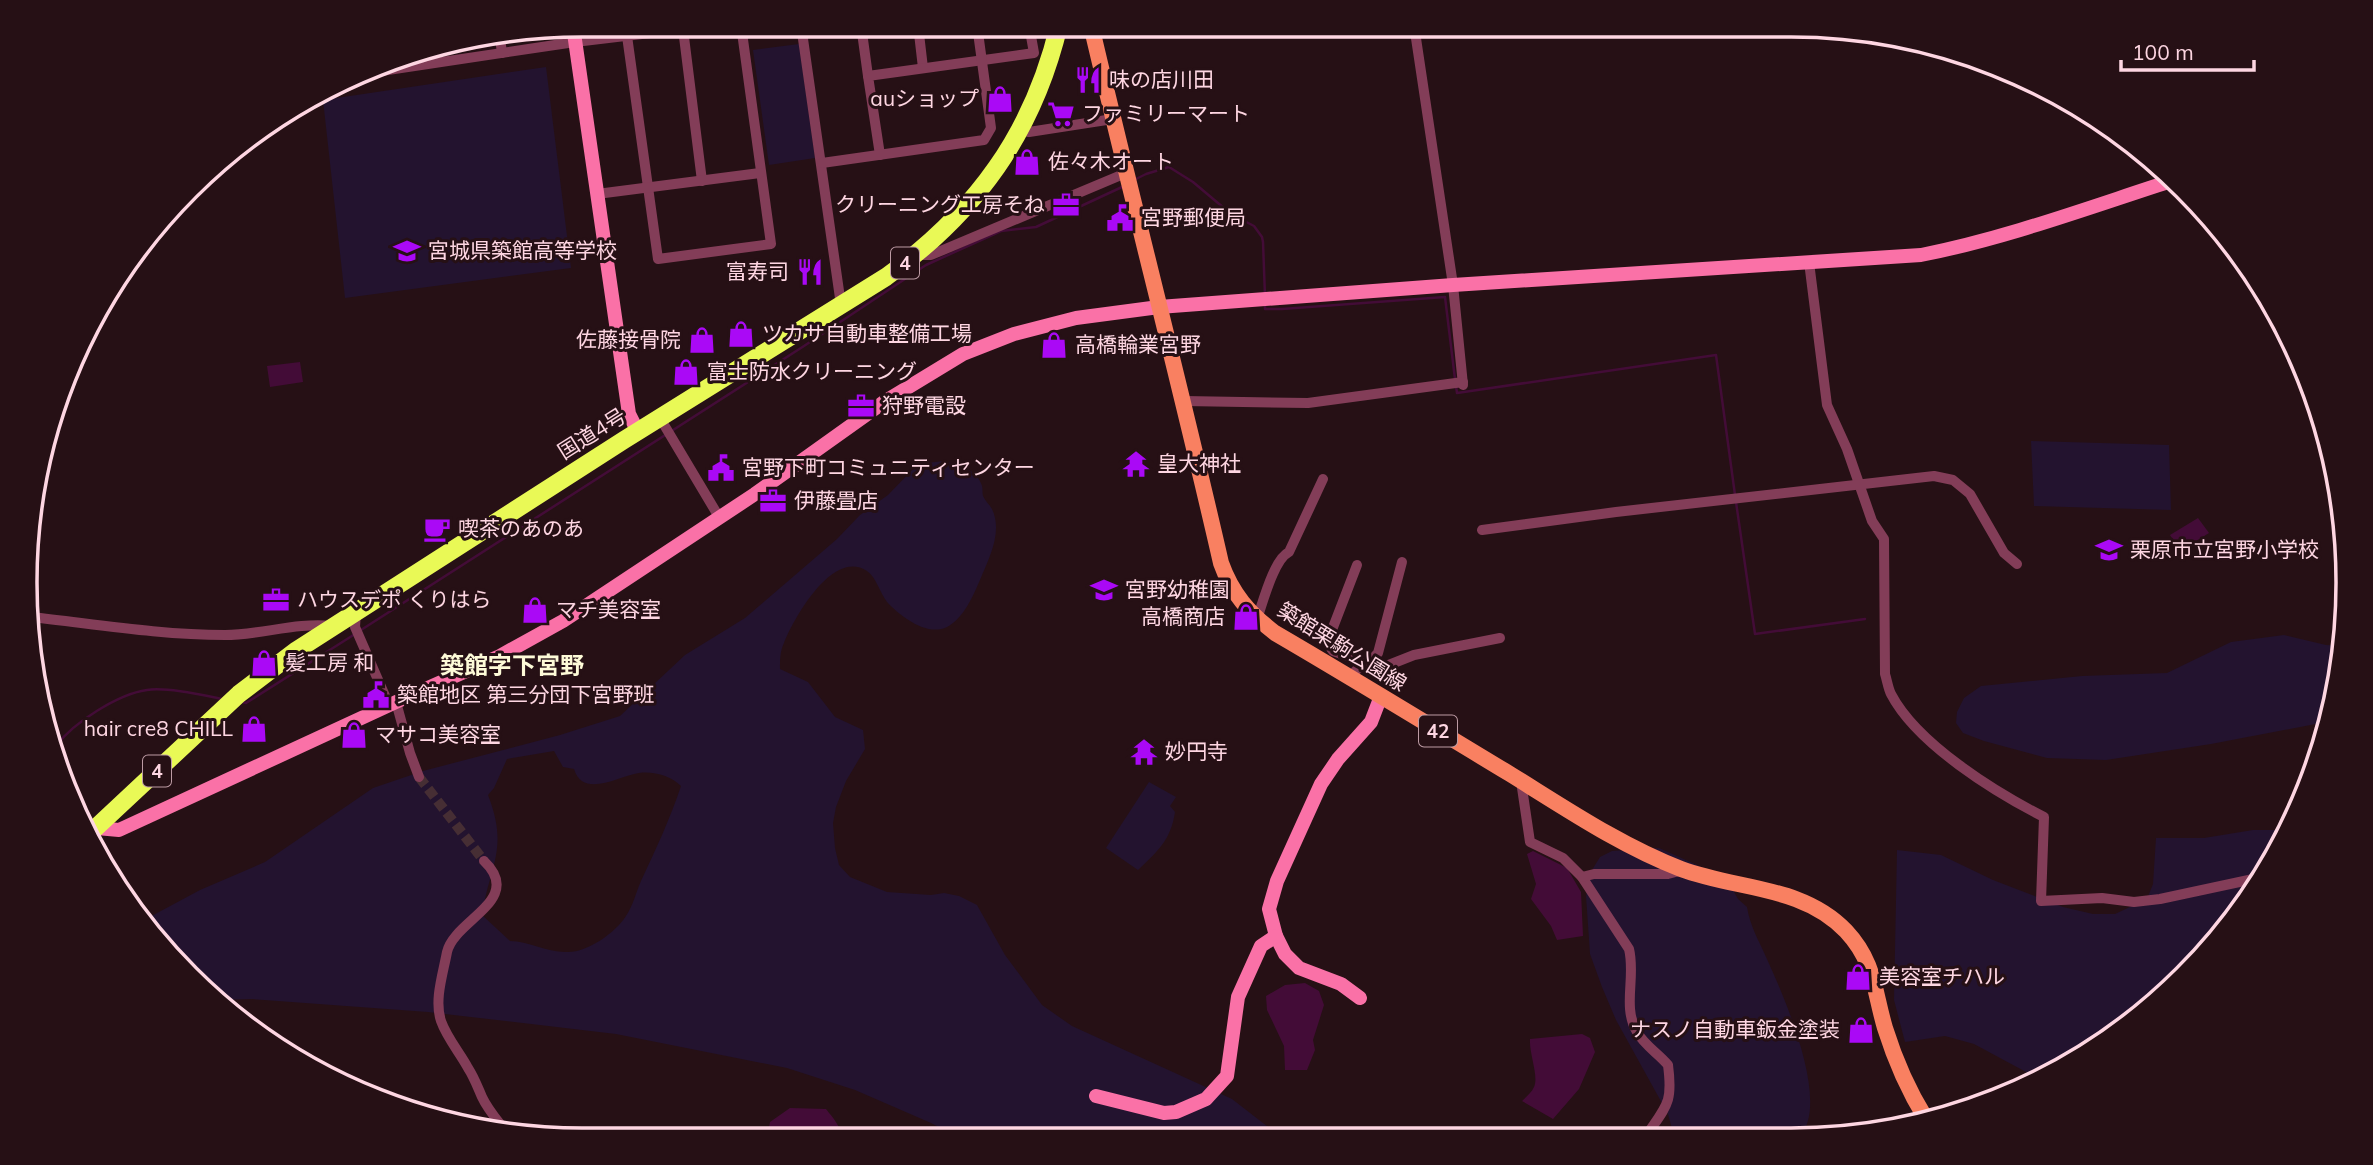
<svg xmlns="http://www.w3.org/2000/svg" width="2373" height="1165" viewBox="0 0 2373 1165" font-family="Mulish,'Noto Sans JP',sans-serif">
  <rect width="100%" height="100%" fill="#261015"/>
  <!-- green -->
  <g fill="#23132f" fill-rule="evenodd">
    <path d="M799,44L815,158L769,165L753,50Z"/>
    <path d="M546,67L571,268L345,298L323,100Z"/>
    <path d="M2031,441L2169,445L2171,510L2034,506Z"/>
    <path d="M944,461C959,465 977,469 982,486C983,489 982,493 983,496C985,501 990,505 992,509C1003,532 989,558 980,580C973,596 964,618 947,627C927,637 900,616 887,602C880,593 876,577 867,571C833,548 794,618 784,643C780,651 780,660 780,669L808,682L835,717L863,730L865,749L846,781L836,807L833,823L835,848L839,865L850,877L887,892L931,895L944,893L959,896L977,905L1005,955L1042,1005L1072,1026L1232,1099L1281,1137L960,1138L931,1123L855,1090L787,1068L616,1034L428,1012L252,999L220,1000L188,977L146,919L200,890L265,862L373,788L423,771L560,735L620,716L685,655L745,618L837,539L860,515L888,495L918,464ZM554,751L563,767L574,769C583,799 619,776 639,773C654,771 671,776 681,786C670,819 656,849 641,881C636,892 633,906 626,916C615,933 588,952 568,952C547,953 529,941 510,941L482,915C490,864 509,849 488,795L494,788L507,759Z"/>
    <path d="M2284,635L2326,645L2343,646L2331,721L2211,744L2106,760L2047,758L1984,741L1963,733L1956,723L1957,712L1964,698L1981,686L2082,676L2167,673L2231,642Z"/>
    <path d="M1149,782L1176,797L1170,806L1175,812C1171,840 1157,852 1138,870L1106,848Z"/>
    <path d="M2253,830H2290L2210,950L2101,1046L2039,1079L1974,1044L1945,1036L1905,1042L1894,1000L1897,850L1941,855L1993,880L2063,907L2093,914H2115L2147,899L2153,884L2156,838H2204Z"/>
    <path d="M1659,848L1726,878L1738,899L1747,907C1750,926 1759,941 1766,957C1783,994 1831,1102 1800,1136H1674L1668,1114L1616,1020L1602,987L1590,954L1586,896L1592,870L1600,857L1612,851Z"/>
  </g>
  <!-- water -->
  <g fill="#430c37">
    <path d="M300,362L303,382L270,387L267,366Z"/>
    <path d="M2198,518L2209,533L2180,551L2170,535Z"/>
    <path d="M1533,851L1567,868L1581,892L1583,936L1557,940L1551,926L1531,899L1536,884L1527,854Z"/>
    <path d="M1305,983L1319,991L1324,1005L1313,1040L1315,1050L1307,1070H1285L1284,1046L1267,1010L1266,996L1285,985Z"/>
    <path d="M1582,1034L1590,1038L1595,1052L1579,1089L1553,1119L1522,1101C1526,1097 1532,1092 1534,1087C1539,1076 1529,1054 1530,1039Z"/>
    <path d="M790,1108L826,1109C833,1118 842,1127 841,1139H767L770,1122Z"/>
  </g>
  <g fill="none" stroke-linecap="round" stroke-linejoin="round">
    <!-- stream -->
    <g stroke="#430c37" stroke-width="2.5">
      <path d="M1134,180L1146,174L1169,167L1193,182L1231,214L1254,226L1262,237L1263,242L1265,296"/>
      <path d="M1265,306V309H1282L1445,297L1455,379"/>
      <path d="M1456,386L1457,393L1716,355L1735,495"/>
      <path d="M1736,502L1755,634L1865,619"/>
      <path d="M361,630L804,346L926,265L1001,231L1036,227L1122,187"/>
      <path d="M242,702L246,703L355,634"/>
      <path d="M57,745C73,723 118,694 147,690C166,687 202,695 222,699"/>
    </g>
    <!-- street-tunnel -->
    <path stroke="#462e34" stroke-width="10" stroke-dasharray="10 5" stroke-linecap="butt" d="M419,777L484,861"/>
    <!-- street -->
    <g stroke="#833d58" stroke-width="10">
      <path d="M801,25L841,305"/>
      <path d="M861,25L868,76"/>
      <path d="M918,25L923,68"/>
      <path d="M1414,25L1453,285L1463,385"/>
      <path d="M683,29L702,181"/>
      <path d="M627,36L658,259L771,244L741,25"/>
      <path d="M500,38L502,53"/>
      <path d="M368,73L575,42L717,25"/>
      <path d="M1020,130L1029,132L1113,119"/>
      <path d="M880,155L868,76L1034,53L1029,25"/>
      <path d="M822,163L984,140L991,128L977,25"/>
      <path d="M597,194L760,173"/>
      <path d="M916,255H931L1126,173"/>
      <path d="M1809,262L1827,405L1847,449L1872,521L1884,539L1885,674C1887,680 1888,688 1891,694C1917,744 1995,792 2044,817L2041,901L2102,898L2134,902L2160,899L2258,878"/>
      <path d="M1184,401L1308,403L1463,382"/>
      <path d="M660,418L719,517"/>
      <path d="M1482,530L1616,512L1934,476L1953,480L1970,494L2004,553L2017,564"/>
      <path d="M1357,565L1327,643L1333,651L1364,662"/>
      <path d="M356,612L355,627L389,705"/>
      <path d="M31,617C95,624 160,635 225,635C261,635 296,622 332,626"/>
      <path d="M1257,619C1263,602 1274,559 1289,552L1323,479"/>
      <path d="M1370,661L1376,670L1414,655L1500,638"/>
      <path d="M1350,677L1364,662L1370,661L1378,653L1402,562"/>
      <path d="M396,702L410,753L419,777"/>
      <path d="M1521,781L1530,842L1563,858L1582,877L1629,949C1636,977 1622,1007 1637,1032C1645,1046 1658,1053 1668,1065C1673,1103 1667,1105 1646,1136"/>
      <path d="M484,861C525,900 454,920 447,952C443,974 434,1000 441,1021C447,1038 460,1053 468,1068C474,1077 478,1088 482,1097C488,1110 498,1121 507,1133"/>
      <path d="M1582,877L1594,874H1668L1683,870"/>
    </g>
    <!-- secondary -->
    <g stroke="#fa71a7" stroke-width="14">
      <path d="M573,26L629,414L638,432"/>
      <path d="M97,828L119,830L396,702L498,657L563,621L755,494L884,402L963,354L1014,334L1076,318L1159,307L1453,285L1921,255C2007,238 2090,207 2174,180"/>
      <path d="M1360,998L1341,984L1299,968L1285,954L1276,936L1269,909L1277,881L1321,784L1338,759L1371,722L1381,696"/>
      <path d="M1096,1096L1164,1113L1176,1112L1206,1099L1227,1076L1238,997L1261,946L1276,936"/>
    </g>
    <!-- primary -->
    <path stroke="#f98061" stroke-width="16" d="M1091,25C1133,205 1180,383 1221,563C1232,594 1249,613 1275,633C1354,679 1432,727 1510,774C1565,808 1621,846 1681,869C1737,890 1802,885 1846,931C1875,962 1874,991 1885,1028C1895,1060 1908,1090 1926,1119"/>
    <!-- highway -->
    <path stroke="#e9f956" stroke-width="18" d="M87,836L239,694L297,650L624,440L886,277C976,212 1033,134 1059,25"/>
  </g>
  <!-- icons -->
  <defs>
    <symbol id="restaurant-bare" viewBox="-9 -9 18 18"><path d="M-5-6h1v4h1v-4h1v4h1v-4h1v5L-1.5 .5V6h-2V.5L-5-1ZM5-6V6H3V1.5H1.5Q1.5-4 5-6Z" fill="#aa09f6" stroke="#261015" stroke-width="2.5" paint-order="stroke"/></symbol>
    <symbol id="shop-bare" viewBox="-9 -9 18 18"><path d="M-5-2.5h2.3a2.7 3.5 0 0 1 5.4 0H5L5.5 6h-11ZM-1.5-2.5h3a1.5 2.3 0 0 0-3 0Z" fill="#aa09f6" stroke="#261015" stroke-width="2.5" paint-order="stroke"/></symbol>
    <symbol id="supermarket-bare" viewBox="-9 -9 18 18"><path d="M-6-5.5h2.5l.6 2H6L4.5 2H-2.5L-4.4-4H-6ZM-1.5 3.2a1.3 1.3 0 1 0 .1 0ZM3 3.2a1.3 1.3 0 1 0 .1 0Z" fill="#aa09f6" stroke="#261015" stroke-width="2.5" paint-order="stroke"/></symbol>
    <symbol id="office-bare" viewBox="-9 -9 18 18"><path d="M-6-3h4V-5.5h4V-3h4V5H-6ZM-1-4.5V-3h2v-1.5ZM-6 0V1H6V0Z" fill="#aa09f6" stroke="#261015" stroke-width="2.5" paint-order="stroke"/></symbol>
    <symbol id="civic-bare" viewBox="-9 -9 18 18"><path d="M-.6-6.5H3V-4.5H.6V-3L4-1V1h2V6H-6V1h2V-1L-.6-3ZM-1.2 2.5V6h2.4V2.5Z" fill="#aa09f6" stroke="#261015" stroke-width="2.5" paint-order="stroke"/></symbol>
    <symbol id="school-bare" viewBox="-9 -9 18 18"><path d="M0-5L7-2L0 1L-7-2ZM-4 1L0 2.5L4 1V4Q0 6-4 4Z" fill="#aa09f6" stroke="#261015" stroke-width="2.5" paint-order="stroke"/></symbol>
    <symbol id="temple-bare" viewBox="-9 -9 18 18"><path d="M0-6L5-2H3V0L6.5 2.5H4V6H1.5V3h-3V6H-4V2.5H-6.5L-3 0V-2H-5Z" fill="#aa09f6" stroke="#261015" stroke-width="2.5" paint-order="stroke"/></symbol>
    <symbol id="cafe-bare" viewBox="-9 -9 18 18"><path d="M-5.5-4.5H6V0H3Q3 3.5 0 3.5H-2.5Q-5.5 3.5-5.5 0ZM3-3.2v2h1.7v-2ZM-6 4.5H4V6H-6Z" fill="#aa09f6" stroke="#261015" stroke-width="2.5" paint-order="stroke"/></symbol>
  </defs>
  <g fill-rule="evenodd">
    <use href="#restaurant-bare" x="1069" y="61" width="38" height="38"/>
    <use href="#shop-bare" x="981" y="80" width="38" height="38"/>
    <use href="#supermarket-bare" x="1042" y="95" width="38" height="38"/>
    <use href="#shop-bare" x="1008" y="143" width="38" height="38"/>
    <use href="#office-bare" x="1047" y="186" width="38" height="38"/>
    <use href="#civic-bare" x="1101" y="199" width="38" height="38"/>
    <use href="#school-bare" x="388" y="232" width="38" height="38"/>
    <use href="#restaurant-bare" x="791" y="253" width="38" height="38"/>
    <use href="#shop-bare" x="722" y="315" width="38" height="38"/>
    <use href="#shop-bare" x="683" y="321" width="38" height="38"/>
    <use href="#shop-bare" x="1035" y="326" width="38" height="38"/>
    <use href="#shop-bare" x="667" y="353" width="38" height="38"/>
    <use href="#office-bare" x="842" y="387" width="38" height="38"/>
    <use href="#temple-bare" x="1117" y="445" width="38" height="38"/>
    <use href="#civic-bare" x="702" y="449" width="38" height="38"/>
    <use href="#office-bare" x="754" y="482" width="38" height="38"/>
    <use href="#cafe-bare" x="418" y="510" width="38" height="38"/>
    <use href="#school-bare" x="2090" y="531" width="38" height="38"/>
    <use href="#school-bare" x="1085" y="571" width="38" height="38"/>
    <use href="#office-bare" x="257" y="581" width="38" height="38"/>
    <use href="#shop-bare" x="516" y="591" width="38" height="38"/>
    <use href="#shop-bare" x="1227" y="598" width="38" height="38"/>
    <use href="#shop-bare" x="245" y="644" width="38" height="38"/>
    <use href="#civic-bare" x="357" y="676" width="38" height="38"/>
    <use href="#shop-bare" x="235" y="710" width="38" height="38"/>
    <use href="#shop-bare" x="335" y="716" width="38" height="38"/>
    <use href="#temple-bare" x="1125" y="733" width="38" height="38"/>
    <use href="#shop-bare" x="1839" y="958" width="38" height="38"/>
    <use href="#shop-bare" x="1842" y="1011" width="38" height="38"/>
  </g>
  <g text-anchor="middle" stroke-width="6" stroke-linejoin="round" paint-order="stroke">
    <!-- shield labels -->
    <g fill="#261015" stroke="#bd9ba4" stroke-width="2">
      <rect x="891" y="247.5" width="28" height="31" rx="5"/>
      <rect x="1419" y="715.5" width="38" height="31" rx="5"/>
      <rect x="143" y="755.5" width="28" height="31" rx="5"/>
    </g>
    <g font-size="19" font-weight="bold" fill="#fed6e2">
      <text x="905" y="270">4</text>
      <text x="1438" y="738">42</text>
      <text x="157" y="778">4</text>
    </g>
    <!-- poi labels -->
    <g font-size="21" fill="#fed6e2" stroke="#261015" text-anchor="start">
      <text x="1109" y="87">味の店川田</text>
      <text x="979" y="106" text-anchor="end">auショップ</text>
      <text x="1082" y="121">ファミリーマート</text>
      <text x="1048" y="169">佐々木オート</text>
      <text x="1045" y="212" text-anchor="end">クリーニング工房そね</text>
      <text x="1141" y="225">宮野郵便局</text>
      <text x="428" y="258">宮城県築館高等学校</text>
      <text x="789" y="279" text-anchor="end">富寿司</text>
      <text x="762" y="341">ツカサ自動車整備工場</text>
      <text x="681" y="347" text-anchor="end">佐藤接骨院</text>
      <text x="1075" y="352">高橋輪業宮野</text>
      <text x="707" y="379">富士防水クリーニング</text>
      <text x="882" y="413">狩野電設</text>
      <text x="1157" y="471">皇大神社</text>
      <text x="742" y="475">宮野下町コミュニティセンター</text>
      <text x="794" y="508">伊藤畳店</text>
      <text x="458" y="536">喫茶のあのあ</text>
      <text x="2130" y="557">栗原市立宮野小学校</text>
      <text x="1125" y="597">宮野幼稚園</text>
      <text x="297" y="607">ハウスデポ くりはら</text>
      <text x="556" y="617">マチ美容室</text>
      <text x="1225" y="624" text-anchor="end">高橋商店</text>
      <text x="285" y="670">髪工房 和</text>
      <text x="397" y="702">築館地区 第三分団下宮野班</text>
      <text x="233" y="736" text-anchor="end">hair cre8 CHILL</text>
      <text x="375" y="742">マサコ美容室</text>
      <text x="1165" y="759">妙円寺</text>
      <text x="1879" y="984">美容室チハル</text>
      <text x="1840" y="1037" text-anchor="end">ナスノ自動車鈑金塗装</text>
    </g>
    <!-- street labels -->
    <g font-size="21" fill="#fed6e2" stroke="#261015">
      <text transform="translate(592 434) rotate(-32)" y="7">国道4号</text>
      <text transform="translate(1342 647) rotate(32)" y="7">築館栗駒公園線</text>
    </g>
    <!-- quarter labels -->
    <g font-size="24" font-weight="bold" fill="#fefbd8" stroke="#261015">
      <text x="512" y="674">築館字下宮野</text>
    </g>
  </g>
  <!-- crop -->
  <path d="M0 0H2373V1165H0ZM582 37H1791A545 545 0 0 1 2336 582V583A545 545 0 0 1 1791 1128H582A545 545 0 0 1 37 583V582A545 545 0 0 1 582 37Z" fill="#261015" fill-rule="evenodd"/>
  <path fill="none" stroke="#fed6e2" stroke-width="3.5" d="M582 37H1791A545 545 0 0 1 2336 582V583A545 545 0 0 1 1791 1128H582A545 545 0 0 1 37 583V582A545 545 0 0 1 582 37Z"/>
  <!-- scale -->
  <path d="M2121 60v10h133v-10" fill="none" stroke="#fed6e2" stroke-width="3.5"/>
  <text x="2132" y="60" font-size="21" fill="#fed6e2" stroke="#261015" stroke-width="5" paint-order="stroke">100 m</text>
</svg>
